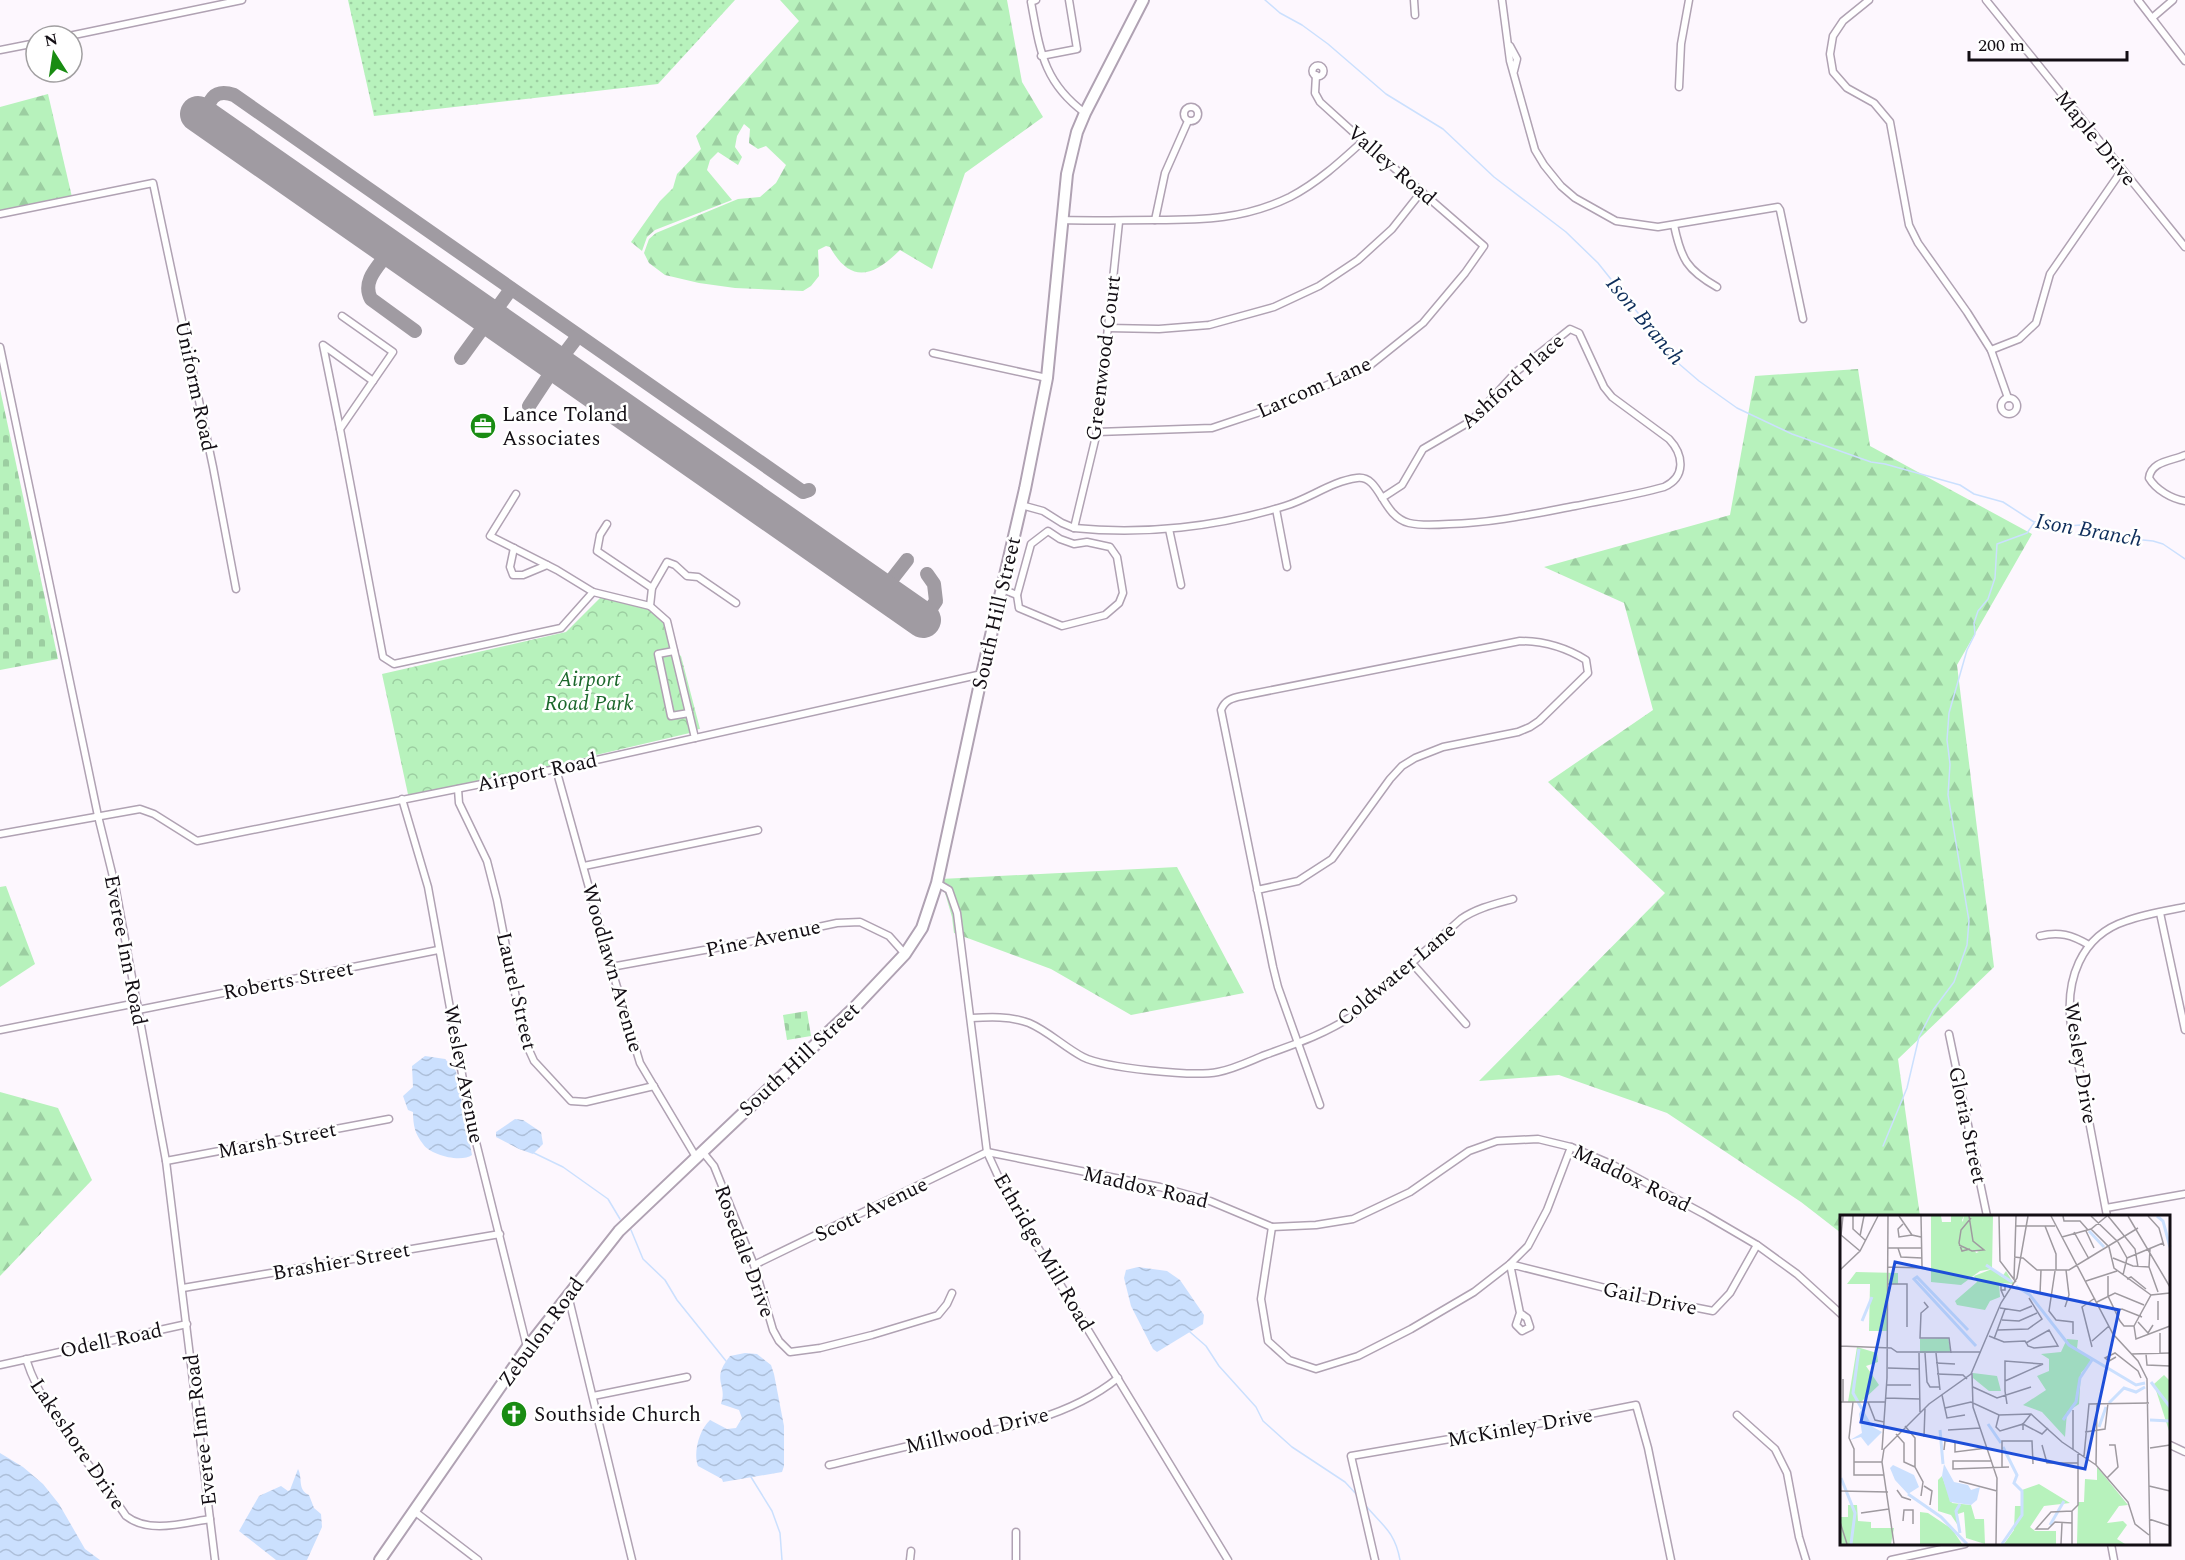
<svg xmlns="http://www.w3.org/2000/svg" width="2185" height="1560" viewBox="0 0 2185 1560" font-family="Spectral,serif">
  <defs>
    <pattern id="grass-dots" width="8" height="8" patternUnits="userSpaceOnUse" patternTransform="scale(1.5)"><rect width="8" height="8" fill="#b7f2bc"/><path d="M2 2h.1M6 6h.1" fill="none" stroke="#9ccea1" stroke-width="1.8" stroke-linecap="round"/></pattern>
    <pattern id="forest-firs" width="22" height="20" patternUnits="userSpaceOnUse" patternTransform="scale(1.5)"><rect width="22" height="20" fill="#b7f2bc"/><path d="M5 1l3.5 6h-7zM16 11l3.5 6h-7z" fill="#9ccea1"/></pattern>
    <pattern id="cemetery-stones" width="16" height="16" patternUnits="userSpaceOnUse" patternTransform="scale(1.5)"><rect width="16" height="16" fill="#b7f2bc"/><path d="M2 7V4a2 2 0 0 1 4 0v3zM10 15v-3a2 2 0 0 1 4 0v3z" fill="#9ccea1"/></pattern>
    <pattern id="park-crowns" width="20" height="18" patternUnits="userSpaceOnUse" patternTransform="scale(1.5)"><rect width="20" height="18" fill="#b7f2bc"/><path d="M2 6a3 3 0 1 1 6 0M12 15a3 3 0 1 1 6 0" fill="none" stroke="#9ccea1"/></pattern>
    <pattern id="water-waves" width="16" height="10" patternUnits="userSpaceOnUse" patternTransform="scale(1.5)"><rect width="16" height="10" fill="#cbe0fe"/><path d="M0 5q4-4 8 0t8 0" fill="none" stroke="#adbfd9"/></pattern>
  </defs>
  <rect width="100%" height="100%" fill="#fdf7fe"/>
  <!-- grass -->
  <path fill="url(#grass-dots)" d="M348,0H735L658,84L374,116Z"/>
  <!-- forest -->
  <g fill="url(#forest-firs)">
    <path d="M780,0H1007L1022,82L1043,117L965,173L932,269L900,250C874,276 851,285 830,247L826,246L818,250L819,276L811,286L803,291L735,288L699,283L665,275L649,263L644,253L649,239L656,233L738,199L760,197L776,183L786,165L766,146L758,149L749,143L750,129L744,124L737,136L735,147L742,157L738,165L718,152L710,160L707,170L732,200L655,230L647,237L642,251L631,242L660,201L673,188L677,174L701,149L696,136L799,21Z"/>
    <path d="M48,94L72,197L0,212V107Z"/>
    <path d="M1858,369L1870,446L2032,534L1957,665L1994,967L1898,1059L1920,1216H1842L1841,1233L1801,1202L1667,1113L1559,1075L1479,1081L1665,893L1548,782L1653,710L1624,603L1544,567L1730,515L1755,376Z"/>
    <path d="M1177,867L1244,993L1131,1015L1051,969L954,933L952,917L941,879Z"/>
    <path d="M6,886L35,964L0,987V887Z"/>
    <path d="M0,1092L58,1108L92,1180L0,1276Z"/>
  </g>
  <!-- cemetery -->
  <g fill="url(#cemetery-stones)">
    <path d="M0,389L58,659L0,670Z"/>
    <path d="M807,1011L811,1036L787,1040L783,1015Z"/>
  </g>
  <!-- park -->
  <path fill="url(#park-crowns)" d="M601,597L642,606L662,616L677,653L681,656L700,729L694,730V732L409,799L382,674L566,632Z"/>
  <!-- water -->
  <g fill="url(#water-waves)">
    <path d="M425,1056L445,1059L456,1071L472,1155C461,1163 430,1155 423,1144C415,1134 413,1125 413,1112L408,1110L403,1096L413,1087L412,1066Z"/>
    <path d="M515,1119L523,1120L541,1132L543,1144L533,1154L519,1149L496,1137V1132Z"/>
    <path d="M1138,1267L1167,1271L1180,1280L1204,1315L1203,1324L1157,1352L1153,1349L1131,1306L1124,1278L1126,1270Z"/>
    <path d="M745,1353L757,1354L771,1365L774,1374L784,1426V1466L782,1472L723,1482L722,1479L698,1466C693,1453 699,1430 710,1420L727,1429L736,1428L742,1418L739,1410L721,1404C728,1383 710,1381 730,1356Z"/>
    <path d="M0,1453L23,1467L43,1484L59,1504L85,1549L100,1560H0Z"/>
    <path d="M298,1469C303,1478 297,1490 309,1495L314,1508L321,1514L322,1527L307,1560H276L239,1531L259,1496L281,1486L288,1491L290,1490Z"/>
  </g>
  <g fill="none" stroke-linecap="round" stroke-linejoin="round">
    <!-- stream -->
    <g stroke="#cbe0fe" stroke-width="1.5">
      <path d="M1265,0L1280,13L1302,25L1328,44L1386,94L1443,129L1494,177L1566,232L1598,263L1678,363L1699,381L1737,408L1792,434L1871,462L1885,464L1960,485L1974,494L2003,502L2034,522L2046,520L2059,527L2080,525L2093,531L2109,534L2117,533L2133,539L2153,541L2163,544L2185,559"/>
      <path d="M1883,1146L1907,1088L1919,1037L1933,1010L1954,982L1967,945L1969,921L1948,795L1950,764L1947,740L1949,713L1967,650L1975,634L1974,623L1978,611L1988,599L1995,578L1997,544L2027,533L2034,523"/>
      <path d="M534,1153L563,1167L608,1199L620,1219"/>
      <path d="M631,1230L643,1259L665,1280L677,1300L726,1361"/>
      <path d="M1190,1332L1206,1346L1219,1366L1256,1407L1263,1421L1292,1447L1345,1482L1357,1495"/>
      <path d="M751,1477L772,1511L780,1533L782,1560"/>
      <path d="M1366,1506C1383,1526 1395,1532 1400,1560"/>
    </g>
    <!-- taxiway -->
    <g stroke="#a09ba2" stroke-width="14">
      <path d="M205,119C208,101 213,88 234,95L803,492L809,490"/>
      <path d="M390,250C380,265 361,280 371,299L415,331"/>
      <path d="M461,358L511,289"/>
      <path d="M529,406L556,365L578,336"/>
      <path d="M882,592L907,560"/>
      <path d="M923,620L936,601L934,584L927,574"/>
    </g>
    <!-- runway -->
    <path stroke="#a09ba2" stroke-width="36" d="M198,114L923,620"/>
    <defs>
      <g id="street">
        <path d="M1036,0L1031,2C1040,50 1043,82 1085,113"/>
        <path d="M1414,0L1415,15"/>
        <path d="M1502,0L1510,61L1535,150L1544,165L1561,186L1575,198L1616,221L1658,227L1778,207L1780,210L1803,319"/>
        <path d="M1869,0L1843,21L1833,36L1830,54L1833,72L1847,88L1874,103L1890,122L1909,225L1918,243L1967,312L1991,350L2008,398"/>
        <path d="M1986,0L2185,247"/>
        <path d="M2138,0L2185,61"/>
        <path d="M2152,18L2173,0"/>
        <path d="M69,36L242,0"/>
        <path d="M1510,46L1517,59L1514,71"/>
        <path d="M0,50L36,43"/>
        <path d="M1041,56L1077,49L1069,0"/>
        <circle cx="1318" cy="71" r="5.5"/>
        <path d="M1679,87L1681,44L1689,0"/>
        <circle cx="1191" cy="114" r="7"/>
        <path d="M0,214L153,183L213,467L236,589"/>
        <path d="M1063,220C1094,221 1125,220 1155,220C1204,220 1245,219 1290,197C1317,183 1340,162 1363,141"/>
        <path d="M1155,220L1165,173L1188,121"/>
        <path d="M1674,225C1681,259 1687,270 1717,287"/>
        <path d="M342,316L393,352L340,429L383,657L394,664L561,628L593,592L650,606L667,621L695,738"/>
        <path d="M1108,328L1159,329L1209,325L1274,307L1319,286L1358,260L1392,229L1422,191"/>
        <path d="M0,347L98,816L115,885L166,1161L215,1560"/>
        <path d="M1991,350L2019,339L2036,323L2050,274L2122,170"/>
        <path d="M933,353L1047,378"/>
        <circle cx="2009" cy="406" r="8"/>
        <path d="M340,429L323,345L373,381"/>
        <path d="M1097,432L1212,428L1284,404L1368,367L1423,323L1465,273L1484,246L1363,141L1320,102L1315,93L1316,75"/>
        <path d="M2185,455C2172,461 2151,461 2149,478C2156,490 2172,499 2185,501"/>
        <path d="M516,494L490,536L557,570L593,592"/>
        <path d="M1021,505L1043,511L1062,523L1074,528C1144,535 1218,527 1285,506C1309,499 1332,481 1357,478C1381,475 1381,516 1409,523C1422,526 1436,525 1449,524C1492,523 1533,514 1575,506C1605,500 1635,495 1664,487C1686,477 1684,455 1669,439L1612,397L1604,387L1579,333L1570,329L1516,372L1471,421L1423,449L1402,485L1382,498"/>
        <path d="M1276,509L1287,567"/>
        <path d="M607,524L600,535L597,551L652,588"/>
        <path d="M1074,528L1097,432L1119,222"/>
        <path d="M1169,529L1181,585"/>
        <path d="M1048,531L1060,539L1074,544L1087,542L1110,547L1117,557L1123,593L1119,603L1105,615L1062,626L1019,608L1017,595L1031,544Z"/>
        <path d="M514,548L510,567L513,575H523L547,565"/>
        <path d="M1002,589L1017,595"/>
        <path d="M650,606L652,588L667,562L675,565L687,576L698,577L736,603"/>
        <path d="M674,651L658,654L671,716L689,713"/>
        <path d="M556,769L611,967L640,1063L696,1157"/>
        <path d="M458,789L459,803L487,861L497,900L524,1039L534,1061L571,1101L586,1102L654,1086"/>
        <path d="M402,799L428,887L470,1118L527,1347"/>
        <path d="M0,834L140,809L154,814L197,841L556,769L982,674"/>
        <path d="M584,866L758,830"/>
        <path d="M937,883L949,890L957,913L987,1152L1009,1200L1228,1560"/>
        <path d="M1257,890L1298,881L1332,859L1390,779L1402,766L1415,758L1443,747L1518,732L1530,727L1539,721L1588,673L1586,660C1565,647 1545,641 1520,641L1242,696C1232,698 1225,700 1221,710L1273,967L1278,987L1320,1105"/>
        <path d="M2160,913L2185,1030"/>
        <path d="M2040,936C2059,931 2072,935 2089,945"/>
        <path d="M1411,962L1466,1024"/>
        <path d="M611,967L748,942L837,923L860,922L889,936L905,954"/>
        <path d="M138,1010L438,950"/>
        <path d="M971,1018C990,1017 1010,1016 1029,1023C1048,1031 1064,1047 1083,1057C1105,1068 1193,1077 1218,1072C1234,1069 1250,1061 1265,1055C1295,1044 1325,1034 1352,1016L1461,919C1477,908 1495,904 1513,899"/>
        <path d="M0,1030L137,1003"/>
        <path d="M1949,1034L1987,1216"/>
        <path d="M702,1151L714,1166L754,1265L773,1330L779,1341L790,1352L820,1348L872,1335L938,1315L947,1304L952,1293"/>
        <path d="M166,1161L389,1119"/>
        <path d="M2106,1208L2185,1194"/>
        <path d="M2107,1216L2071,1026C2065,981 2080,936 2126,921C2145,914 2165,911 2185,907"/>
        <path d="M1272,1227L1261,1299L1268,1341L1289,1360L1316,1369L1358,1356L1411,1329L1474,1292L1510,1264L1528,1246L1547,1210L1571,1147"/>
        <path d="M754,1265L987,1152L1160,1187L1210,1201L1272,1227L1316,1225L1353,1219L1410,1192L1469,1151L1497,1141L1538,1139L1571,1147L1613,1165L1704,1214L1757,1245L1797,1274L1842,1315"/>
        <path d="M183,1288L500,1234"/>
        <path d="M568,1295L632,1560"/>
        <path d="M1520,1313L1516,1325L1522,1331L1530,1327L1527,1318L1520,1313L1510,1264L1637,1296L1713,1311L1730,1293L1757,1245"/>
        <path d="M26,1359C44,1416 93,1466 126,1516C149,1534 184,1523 210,1519"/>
        <path d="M0,1365L187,1324"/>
        <path d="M593,1396L687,1377"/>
        <path d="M1737,1415L1775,1449L1787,1473L1799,1537L1806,1560"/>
        <path d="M2168,1444L2185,1452"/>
        <path d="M829,1465C859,1458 889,1450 919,1444C988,1431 1062,1423 1118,1378"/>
        <path d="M414,1511L478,1560"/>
        <path d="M2111,1544L2114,1560"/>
        <path d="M910,1560L911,1551"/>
        <path d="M1016,1560V1532"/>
        <path d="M1375,1560L1351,1456L1560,1420L1636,1405L1648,1448L1671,1560"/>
        <path d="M1891,1560L1965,1544"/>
      </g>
      <path id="primary" d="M380,1560L527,1348L619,1231L855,1007L905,954L922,928L937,883L982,674L1025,489L1047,378L1067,174L1077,132L1085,113L1143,0"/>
    </defs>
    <!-- street casing -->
    <use href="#street" stroke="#b0a2b3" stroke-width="9"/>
    <!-- primary casing -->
    <use href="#primary" stroke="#b0a2b3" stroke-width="14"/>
    <!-- street -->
    <use href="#street" stroke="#fff" stroke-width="6"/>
    <!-- primary -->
    <use href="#primary" stroke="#fff" stroke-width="10"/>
  </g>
  <!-- icons -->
  <defs>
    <symbol id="office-disc" viewBox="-11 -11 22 22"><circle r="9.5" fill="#198c12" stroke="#fff"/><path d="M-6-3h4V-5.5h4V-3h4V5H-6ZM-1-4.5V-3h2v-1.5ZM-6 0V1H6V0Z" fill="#fff"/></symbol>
    <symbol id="church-disc" viewBox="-11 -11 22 22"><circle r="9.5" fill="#198c12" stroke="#fff"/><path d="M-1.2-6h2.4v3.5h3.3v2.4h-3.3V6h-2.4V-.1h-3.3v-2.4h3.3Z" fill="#fff"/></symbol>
  </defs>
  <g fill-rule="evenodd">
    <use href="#office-disc" x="468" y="411" width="30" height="30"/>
    <use href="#church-disc" x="499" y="1399" width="30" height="30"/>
  </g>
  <g text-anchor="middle" stroke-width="5" stroke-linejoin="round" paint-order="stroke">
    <!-- street labels -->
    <g font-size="21" fill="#130e14" stroke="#fff">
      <text transform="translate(2096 138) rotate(51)" y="7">Maple Drive</text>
      <text transform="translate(1392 165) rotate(41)" y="7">Valley Road</text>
      <text transform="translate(1103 358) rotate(-83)" y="7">Greenwood Court</text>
      <text transform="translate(1512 381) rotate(-42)" y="7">Ashford Place</text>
      <text transform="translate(196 386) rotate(78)" y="7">Uniform Road</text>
      <text transform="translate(1314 387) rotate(-24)" y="7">Larcom Lane</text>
      <text transform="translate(996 613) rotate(-77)" y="7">South Hill Street</text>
      <text transform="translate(537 772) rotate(-12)" y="7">Airport Road</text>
      <text transform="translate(763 938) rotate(-12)" y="7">Pine Avenue</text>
      <text transform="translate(126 950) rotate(79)" y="7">Everee Inn Road</text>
      <text transform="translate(613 968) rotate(74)" y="7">Woodlawn Avenue</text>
      <text transform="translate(1396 974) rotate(-40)" y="7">Coldwater Lane</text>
      <text transform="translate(288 980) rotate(-11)" y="7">Roberts Street</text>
      <text transform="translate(517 991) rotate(77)" y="7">Laurel Street</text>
      <text transform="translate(799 1059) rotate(-43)" y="7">South Hill Street</text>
      <text transform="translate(2081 1063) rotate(81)" y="7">Wesley Drive</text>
      <text transform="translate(464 1074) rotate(79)" y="7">Wesley Avenue</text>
      <text transform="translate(1968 1125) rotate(78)" y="7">Gloria Street</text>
      <text transform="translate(277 1140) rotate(-11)" y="7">Marsh Street</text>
      <text transform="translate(1632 1178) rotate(26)" y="7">Maddox Road</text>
      <text transform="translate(1146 1187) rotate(13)" y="7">Maddox Road</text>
      <text transform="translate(871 1209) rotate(-26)" y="7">Scott Avenue</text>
      <text transform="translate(745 1251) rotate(70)" y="7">Rosedale Drive</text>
      <text transform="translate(1044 1252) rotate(60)" y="7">Ethridge Mill Road</text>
      <text transform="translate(341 1261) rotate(-10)" y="7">Brashier Street</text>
      <text transform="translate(1650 1298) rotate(12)" y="7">Gail Drive</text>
      <text transform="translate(541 1332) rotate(-54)" y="7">Zebulon Road</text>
      <text transform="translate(111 1340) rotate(-12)" y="7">Odell Road</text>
      <text transform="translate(1520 1427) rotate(-10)" y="7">McKinley Drive</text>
      <text transform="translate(200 1430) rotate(-97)" y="7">Everee Inn Road</text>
      <text transform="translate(977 1430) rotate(-13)" y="7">Millwood Drive</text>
      <text transform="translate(78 1444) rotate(56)" y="7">Lakeshore Drive</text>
    </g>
    <!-- poi labels -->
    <g font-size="21" fill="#130e14" stroke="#fff" text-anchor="start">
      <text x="502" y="421">Lance Toland<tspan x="502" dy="24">Associates</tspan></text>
      <text x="534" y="1421">Southside Church</text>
    </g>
    <!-- park labels -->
    <g font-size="21" font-style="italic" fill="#1b672b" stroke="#fff">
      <text x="589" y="686">Airport<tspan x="589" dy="24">Road Park</tspan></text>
    </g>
    <!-- water labels -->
    <g font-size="22" font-style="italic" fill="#0e2e5b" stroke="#fff">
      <text transform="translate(1646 320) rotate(50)" y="8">Ison Branch</text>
      <text transform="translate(2089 529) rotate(10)" y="8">Ison Branch</text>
    </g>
  </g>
  <!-- overview -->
  <g transform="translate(1840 1215)">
    <rect width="330" height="330" fill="#fdf7fe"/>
    <path d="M91,1H101L102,7H111V1H124L122,5L136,38L145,35V1H153L152,54L140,56L121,70L91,67Z" fill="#b7f2bc"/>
    <path d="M152,54L162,62L166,56L174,69L159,68L160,82L150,86L145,95L117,90L115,86L137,67L134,61ZM16,57L58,58V69H7ZM227,124L238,125L237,133L252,146L241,158L239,189L227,197L225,222L202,197L183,190L206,175L197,161L209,156V144L201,139L221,137ZM17,132L37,138L38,147L26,151L39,170L21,187H8ZM133,158L157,161L161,176H149L133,163ZM257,252L288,290L279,291L267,308L283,306L287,310L277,324L285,329H237L238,287H244L245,264L257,265ZM102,261L112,288L131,290L135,304H144L145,329L126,323L124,297L118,299L117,309L111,300L98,296V265ZM199,269L230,288L204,291L190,312L195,316H216V329H164L174,315L175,291H181L182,275ZM8,290H17L18,306L31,307V313H54L51,329H0V302H8ZM80,297L88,298L112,314L122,329H80Z" fill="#b7f2bc"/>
    <path d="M324,160L330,166V219L314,169Z" fill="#b7f2bc"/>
    <path d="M30,69H47V116H29Z" fill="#b7f2bc"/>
    <path d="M124,1H145V35L141,38L119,28ZM108,123L111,137L80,138V124Z" fill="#b7f2bc"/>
    <path d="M22,193L33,212L42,217L28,231L21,222L10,225L22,218L19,199ZM104,249L114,267L128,270L131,275L140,272L137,285L131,290L110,287L102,261ZM53,250L74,260L79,272L68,279L55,265L50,253Z" fill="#cbe0fe"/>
    <path fill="none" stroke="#cbe0fe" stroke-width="3" d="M317,1L323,6L330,32M249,16L264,32M146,50L172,67M73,63L136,131M74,64L77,62L128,115M176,71L190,80L229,130L296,170L305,168M22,106L32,82M19,134L13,178L22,194M311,167L330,192M269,188L284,173L296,177L305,172M223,205L236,187L240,163L252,145M310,205L330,206M148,209L161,228M259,212L266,192M100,215L103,249M1,263L15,298L11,329M68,279L101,302L127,329M210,310L224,286M120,318L116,296L120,289M162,329L182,300V276L174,268L177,260L163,232"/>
    <path fill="none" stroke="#9f9aa0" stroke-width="1.5" d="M3,1L1,20L20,36M13,1V14L25,25M59,1L72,20L81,22M81,1L82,52M159,1L160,46L176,67M211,1L273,119L298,146L307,164L310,329M223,1L224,6H240L248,15M251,1L278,27L287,43L283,60M268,1L295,34L298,52M288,1L330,72M308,1L319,13L324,31M63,9L58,14L59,22L72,20M175,11H215M205,11L216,39V55M251,14L269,32L274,53L311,80M246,16L254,33M234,17L249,44M20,21L24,1M222,22L251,14L267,1M119,30L132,36L144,35L133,26L129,1M48,33H82M58,33L61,42L82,43M130,34L122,36L119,28L121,15L131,3M310,34L309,52L318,77M174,42L183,43L197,55H229L298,13M273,43L293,51L309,52M287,43L323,28M48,52L85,53M0,55L20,36L38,1M215,56L209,96L216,105L233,107V119M268,61V81L280,106L284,111H294M287,64L291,62L306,74M174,65L176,1M246,66L277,56M48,69H67V112M161,75H165V70H161V75L164,82M200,79L201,55M84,87L88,92L81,98L80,123H109L111,138M257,87L275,78L304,90M225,92L229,80L226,55M160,93L180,96L192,91M275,96L282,94L302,102M162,105L179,106L197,98M318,105V86M298,107L308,118L313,110M294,111L311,80L330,78M294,111L296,124L330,111M158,115L188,114L202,104L189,83M320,118V139M0,119V166M149,121L164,127L185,126L187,129L188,131L194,133L218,131L209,115L186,128M154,124L165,94M252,126L269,111M0,131L51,133L57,137H141M252,132L242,92L255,83M79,138L80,197M85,138L87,167L90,172H99M96,138L100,175M291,139L330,138M306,139L307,150L330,151M276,142L269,146L265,143L275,138L298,156L301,163M96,148L115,149M48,153L80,154M132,158L133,192L157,263L156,329M97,159L123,160L127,164M165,166L203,149L165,146V176L167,189M47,170H71M133,172L157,183L191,172M102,180L107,203L125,200M46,183L80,184M0,187H46M3,187V164M13,187L9,223L14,234V260H44M28,187L35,205L44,207M105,193L131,187L159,200L191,199L222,227L256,250L288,287L295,309L309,320M233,195V234M159,200L156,212L160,216L183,209L191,199M65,211L75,223V252L83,267L81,281M108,215L140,213M183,215V209L202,219L208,213M245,217L265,214L268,188M56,219L64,228V247L75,252M84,222L85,193M115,226V237L147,233M202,230L207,248H238M310,233L330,230M42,235L47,163L48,1M104,235L105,226H115M244,241L249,189L309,188M152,246H113V254L169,252M14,247H42M256,250L257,188M162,252V226H192L193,249M267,263L278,252L275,230H269M119,266L157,276M84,271L92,276L90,290M309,271L330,276M57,275L62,282L71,285M0,276L48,277M232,296L211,297L196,314H208L215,307L232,308M232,296L238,290V237M232,296V329M21,298L49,294M309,304L330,311M63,306L64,295H73V309M0,307L7,329M54,329L42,247L44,234L89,189L131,159L161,88L177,63L188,1M221,329L222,308"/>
    <path fill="#1d4ed8" fill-opacity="0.15" stroke="#1d4ed8" stroke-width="3" d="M55,47L279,95L245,254L21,207Z"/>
    <rect width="330" height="330" fill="none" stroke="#130e14" stroke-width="3"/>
  </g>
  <!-- north arrow -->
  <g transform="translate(54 54) rotate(348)"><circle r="28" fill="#ffffff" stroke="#a19fa1" stroke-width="1.5"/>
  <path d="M0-4.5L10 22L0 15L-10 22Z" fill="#198c12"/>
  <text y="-9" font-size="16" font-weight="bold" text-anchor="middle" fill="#130e14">N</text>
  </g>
  <!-- scale -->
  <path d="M1969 51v9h158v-9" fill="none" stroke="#130e14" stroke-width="3"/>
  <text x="1978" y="51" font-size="18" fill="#130e14" stroke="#ffffff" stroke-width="4.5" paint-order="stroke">200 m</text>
</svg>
